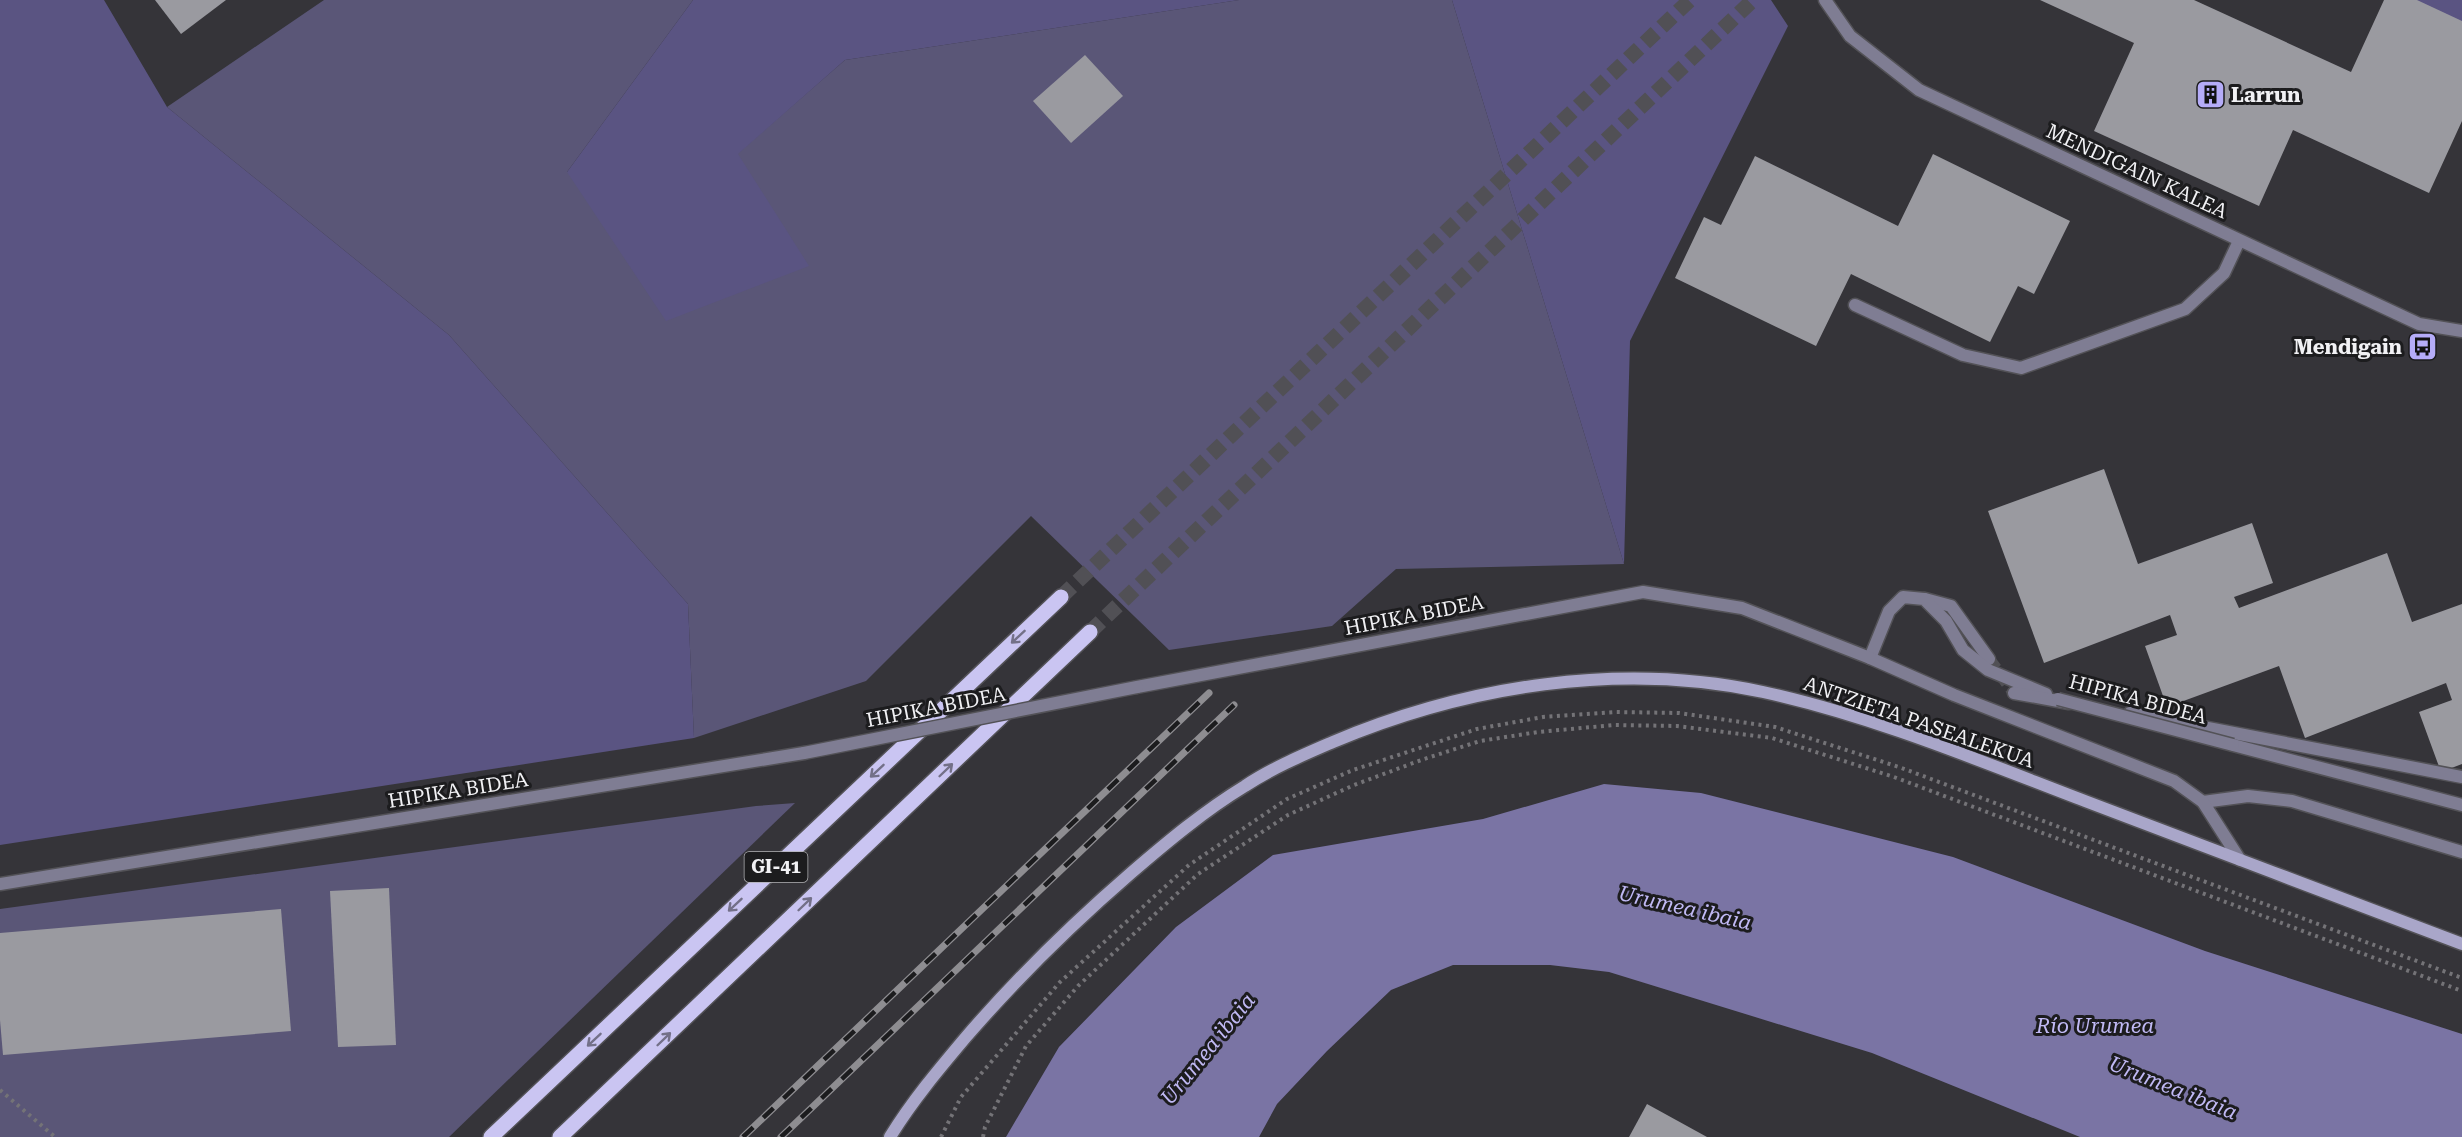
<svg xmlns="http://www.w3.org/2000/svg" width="2462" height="1137" viewBox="0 0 2462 1137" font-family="'Roboto Serif',serif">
  <rect width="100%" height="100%" fill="#353439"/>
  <!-- green -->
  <g fill="#5a5677">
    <path d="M324,0H693L567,172L737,154L845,60L1239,0H1452L1624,564L1396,569L1332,626L1169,650L1031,516L866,681L694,738L688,604L449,335L167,107Z"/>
    <path d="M795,803L449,1137H0V909L756,806Z"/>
  </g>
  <!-- forest -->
  <g fill="#5a5482">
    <path d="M0,0H104L167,107L449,335L688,604L694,738L0,845Z"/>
    <path d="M693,0H1239L845,60L738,154L809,266L666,321L567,172Z"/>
    <path d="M1452,0H1771L1788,26L1630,341L1624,564Z"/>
    <path d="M2384,0H2462V38Z"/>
  </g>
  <!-- water -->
  <path fill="#7a74a4" d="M1604,784L1701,793L1953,857L2205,951L2462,1034V1137H2080L1872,1053L1609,972L1550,965H1453L1391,990L1327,1051L1277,1104L1259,1137H1006L1059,1047L1176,927L1273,855L1483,819Z"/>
  <!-- building -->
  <g fill="#9a9aa0">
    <path d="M155,0H226L181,34Z"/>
    <path d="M2040,0H2194L2351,72L2384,0H2417L2462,21V121L2429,193L2293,130L2259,206L2094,131L2134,43Z"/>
    <path d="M1085,55L1123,96L1071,143L1033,101Z"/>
    <path d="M1933,154L2070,221L2034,294L2018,286L1990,342L1851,274L1816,346L1675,278L1704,217L1721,225L1755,156L1898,226Z"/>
    <path d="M2104,469L2138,564L2252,523L2273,583L2234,597L2239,608L2387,553L2412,622L2462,604V764L2441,772L2419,712L2452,700L2446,683L2305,738L2279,666L2167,707L2145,646L2177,635L2170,615L2044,663L1988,511Z"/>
    <path d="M389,888L396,1045L338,1047L330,891Z"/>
    <path d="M281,909L291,1031L3,1055L0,1020V933Z"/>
    <path d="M1647,1104L1707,1137H1629Z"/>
  </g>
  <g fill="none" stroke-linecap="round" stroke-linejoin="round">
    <!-- street-tunnel -->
    <path stroke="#515055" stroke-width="12" stroke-dasharray="12 6" stroke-linecap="butt" d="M1989,659L2014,693"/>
    <!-- primary-tunnel -->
    <g stroke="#515055" stroke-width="15" stroke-dasharray="15 8" stroke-linecap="butt">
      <path d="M1061,597L1690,0"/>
      <path d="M1090,632L1753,0"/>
    </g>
    <defs>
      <g id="lane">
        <path d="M1855,305L1963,355L2021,368L2185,309L2224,273L2239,241"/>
        <path d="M2203,802L2248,796L2292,801L2462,852"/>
      </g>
      <g id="street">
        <path d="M1825,0L1850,36L1919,90L2419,324L2462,331"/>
        <path d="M1925,599L1951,606L1989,659"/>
        <path d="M1870,658L1889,611L1903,597L1924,599L1946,621L1963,650L1988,670L2046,694"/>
        <path d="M1137,687L1643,592L1742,608L1870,658L1954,695L2174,781L2203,802L2240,860"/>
        <path d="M2014,693L2069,703"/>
        <path d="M2130,713L2462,777"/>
        <path d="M2233,745L2462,805"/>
        <path d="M0,884L804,753"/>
      </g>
      <path id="secondary" d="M890,1137C912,1101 939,1069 966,1037C1017,978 1072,924 1131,873C1167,842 1204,811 1245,786C1272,768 1303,755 1333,742C1466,686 1620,661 1763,692C1873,716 1980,761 2085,801C2211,849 2336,896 2462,944"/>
      <g id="primary">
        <path d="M491,1137L1061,597"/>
        <path d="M560,1137L1090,632"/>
      </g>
    </defs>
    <!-- lane casing -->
    <use href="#lane" stroke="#535257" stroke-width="15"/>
    <!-- street casing -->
    <use href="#street" stroke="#535257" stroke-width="15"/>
    <!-- secondary casing -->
    <use href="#secondary" stroke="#535257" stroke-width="15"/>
    <!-- primary casing -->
    <use href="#primary" stroke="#535257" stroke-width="18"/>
    <!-- path -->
    <g stroke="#747377" stroke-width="4" stroke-dasharray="3 4.5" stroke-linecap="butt">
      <path d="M0,1090L55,1137"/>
      <path d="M941,1137L961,1097L1060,982L1189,865L1287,799L1353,770L1477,729L1543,717L1616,712L1679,713L1775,727L1899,767L2462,978"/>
      <path d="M983,1137L985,1127L1026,1046L1078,986L1198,874L1288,815L1354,785L1424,759L1480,741L1538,732L1614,725L1677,726L1772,738L1894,777L2462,991"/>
    </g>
    <!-- lane -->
    <use href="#lane" stroke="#7f7d93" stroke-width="12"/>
    <!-- street -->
    <use href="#street" stroke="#7f7d93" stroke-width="12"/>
    <!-- secondary -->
    <use href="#secondary" stroke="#a9a6c9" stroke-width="12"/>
    <!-- primary -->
    <use href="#primary" stroke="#cac5f2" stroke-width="15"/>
    <defs>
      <g id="rail">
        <path d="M743,1137L1209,693"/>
        <path d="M781,1137L1234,705"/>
      </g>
    </defs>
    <!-- rail casing -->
    <use href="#rail" stroke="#8e8d91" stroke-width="7"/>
    <!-- rail -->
    <use href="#rail" stroke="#1c1c1e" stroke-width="4.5" stroke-dasharray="14" stroke-linecap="butt"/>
    <defs>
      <g id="street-bridge">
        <path d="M2058,699L2233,745"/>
        <path d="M804,753L1137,687"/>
      </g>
    </defs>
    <!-- street-bridge casing -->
    <use href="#street-bridge" stroke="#535257" stroke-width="15" stroke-linecap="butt"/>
    <!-- street-bridge -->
    <use href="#street-bridge" stroke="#7f7d93" stroke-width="12"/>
  </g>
  <!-- one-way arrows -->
  <defs><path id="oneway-shaft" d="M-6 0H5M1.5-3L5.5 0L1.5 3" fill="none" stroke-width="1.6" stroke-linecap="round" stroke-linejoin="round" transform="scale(1.5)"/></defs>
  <g stroke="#737088">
    <use href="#oneway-shaft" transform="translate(1018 637) rotate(137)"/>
    <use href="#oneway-shaft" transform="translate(946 770) rotate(-44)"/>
    <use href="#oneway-shaft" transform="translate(877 771) rotate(137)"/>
    <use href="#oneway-shaft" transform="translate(805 904) rotate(-44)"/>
    <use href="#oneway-shaft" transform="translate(735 905) rotate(137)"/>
    <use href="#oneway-shaft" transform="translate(664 1039) rotate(-44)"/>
    <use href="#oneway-shaft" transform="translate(594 1040) rotate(137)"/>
  </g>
  <!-- icons -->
  <defs>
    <symbol id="building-square" viewBox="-11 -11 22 22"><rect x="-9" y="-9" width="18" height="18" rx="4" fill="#b5acf8" stroke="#1c1c1e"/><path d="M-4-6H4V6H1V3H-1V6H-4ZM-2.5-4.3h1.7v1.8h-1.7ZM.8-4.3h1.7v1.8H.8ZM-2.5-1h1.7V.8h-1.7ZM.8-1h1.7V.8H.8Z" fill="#111"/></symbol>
    <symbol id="bus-square" viewBox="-11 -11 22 22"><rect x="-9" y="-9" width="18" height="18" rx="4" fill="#b5acf8" stroke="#1c1c1e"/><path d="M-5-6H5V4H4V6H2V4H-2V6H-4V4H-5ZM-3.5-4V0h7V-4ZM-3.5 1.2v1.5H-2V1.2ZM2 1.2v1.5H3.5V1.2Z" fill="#111"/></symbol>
  </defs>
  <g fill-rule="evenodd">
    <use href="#building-square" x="2194" y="78" width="33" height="33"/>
    <use href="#bus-square" x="2406" y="330" width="33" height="33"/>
  </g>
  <g text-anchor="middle" stroke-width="6" stroke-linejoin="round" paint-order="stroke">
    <!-- shield labels -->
    <rect fill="#1c1c1e" stroke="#b1b1b4" stroke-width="1.5" x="744.5" y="852" width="63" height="30" rx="4.5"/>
    <g font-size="18" font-weight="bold" fill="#f1f1f4">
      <text x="776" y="873">GI-41</text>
    </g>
    <!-- poi labels -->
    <g font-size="20" font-weight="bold" fill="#f1f1f4" stroke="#1c1c1e" text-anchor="start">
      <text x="2231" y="102">Larrun</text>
      <text x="2402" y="354" text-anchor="end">Mendigain</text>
    </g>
    <!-- street labels -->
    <g font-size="20" fill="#f1f1f4" stroke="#1c1c1e">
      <text transform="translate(2137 171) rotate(25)" y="7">MENDIGAIN KALEA</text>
      <text transform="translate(1414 615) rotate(-11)" y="7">HIPIKA BIDEA</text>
      <text transform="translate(2138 699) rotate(15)" y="7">HIPIKA BIDEA</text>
      <text transform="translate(936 707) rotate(-11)" y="7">HIPIKA BIDEA</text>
      <text transform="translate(1919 722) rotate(19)" y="7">ANTZIETA PASEALEKUA</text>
      <text transform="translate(458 790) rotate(-9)" y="7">HIPIKA BIDEA</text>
    </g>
    <!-- water labels -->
    <g font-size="21" font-style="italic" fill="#c0b9f4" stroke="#1c1c1e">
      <text transform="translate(1685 908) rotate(13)" y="7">Urumea ibaia</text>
      <text x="2095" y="1033">Río Urumea</text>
      <text transform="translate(1208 1049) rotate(-51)" y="7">Urumea ibaia</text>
      <text transform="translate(2173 1088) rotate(22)" y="7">Urumea ibaia</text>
    </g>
  </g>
</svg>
